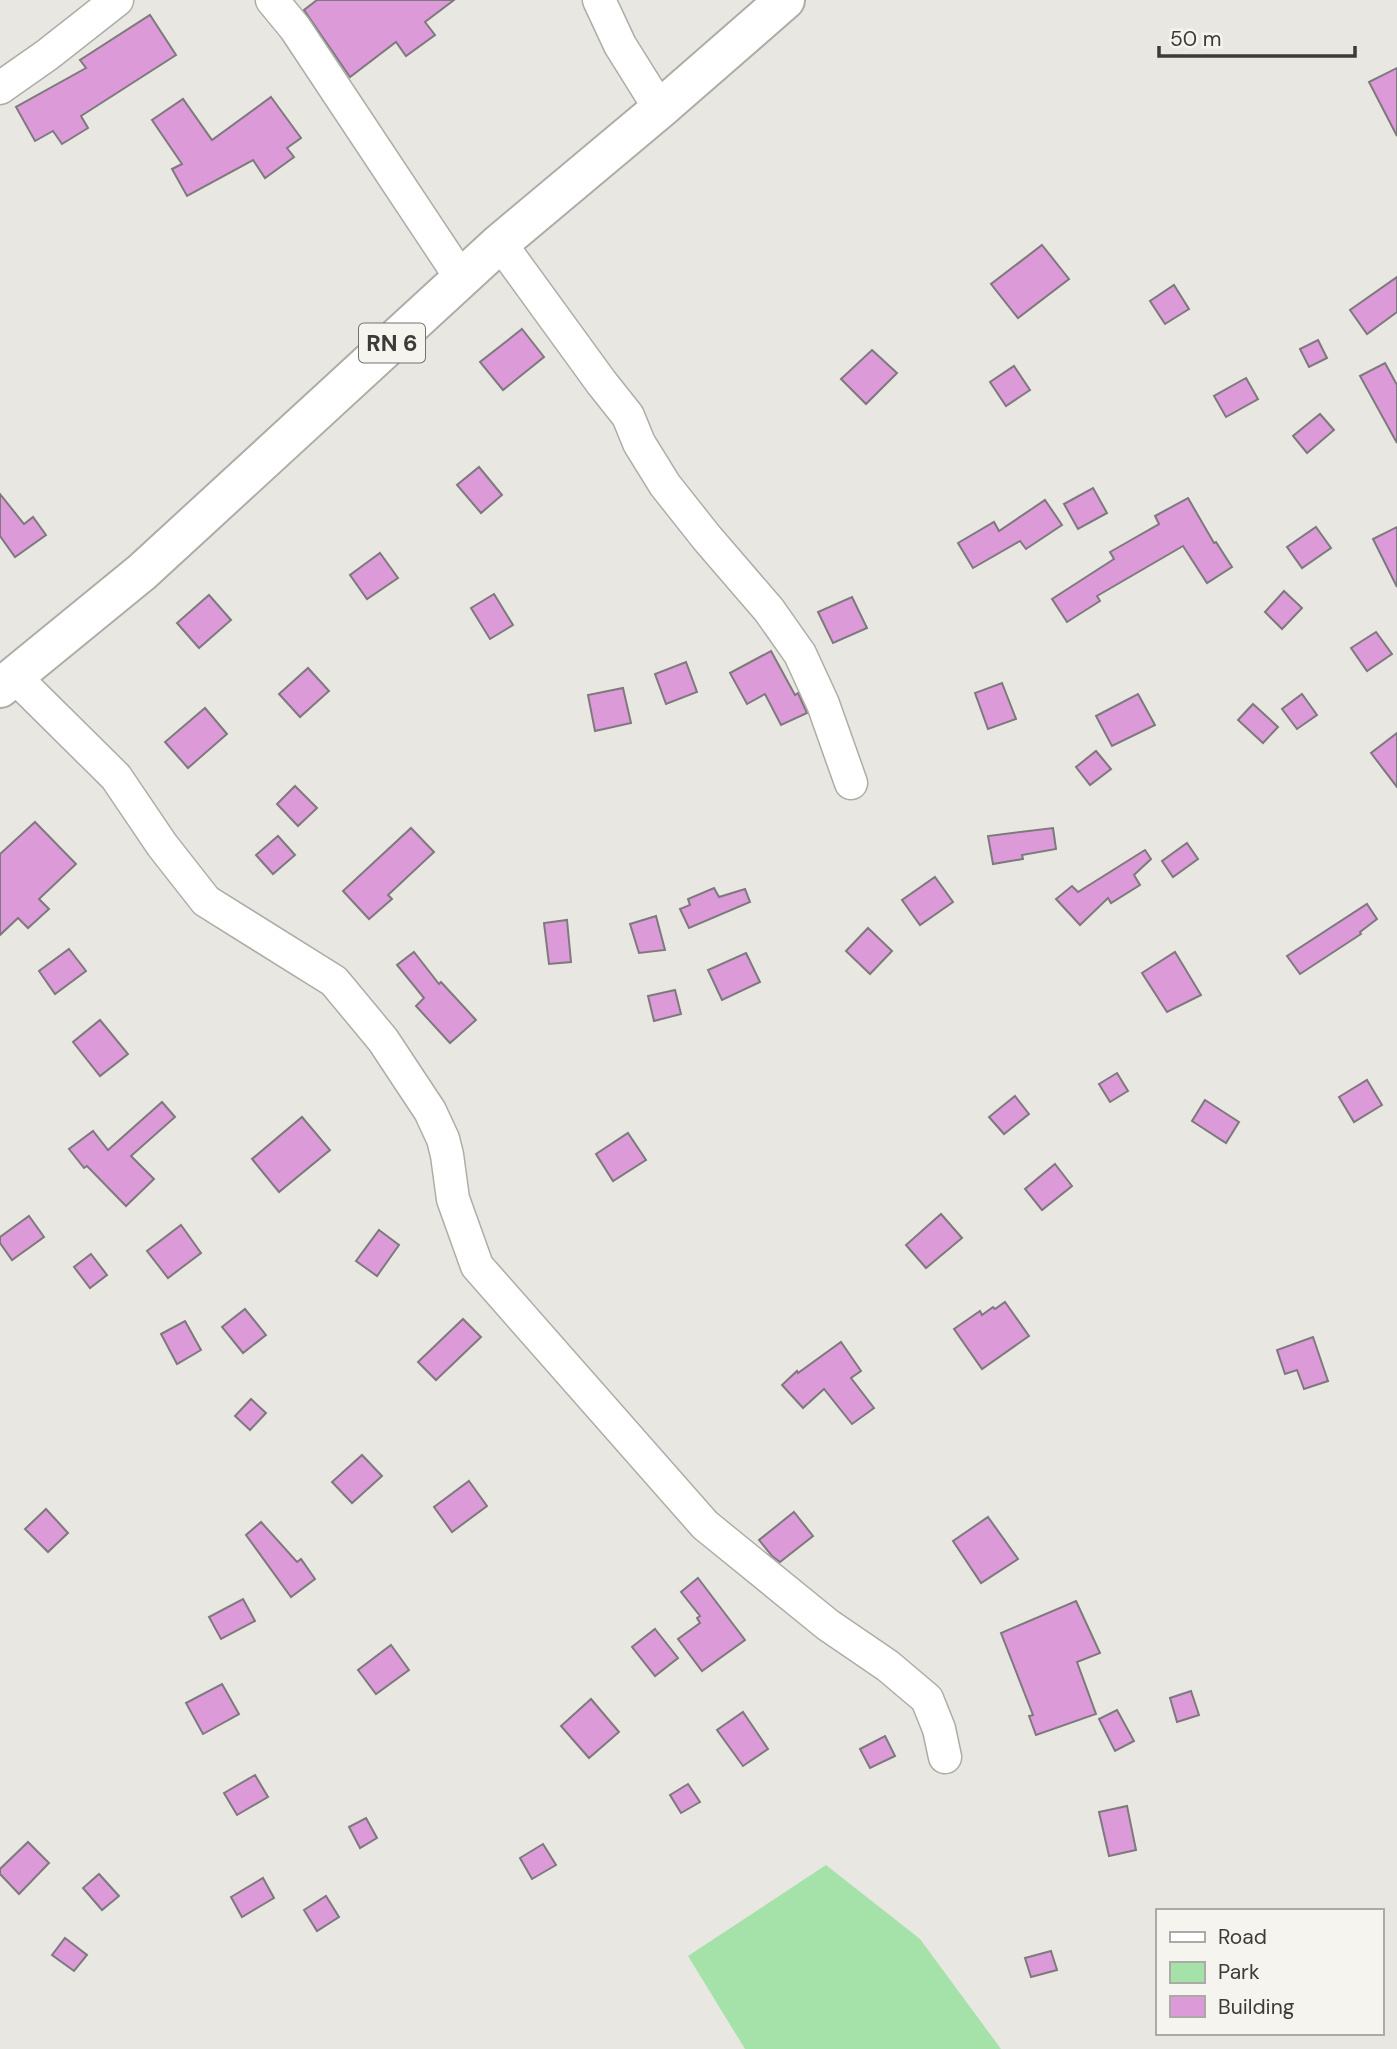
<svg xmlns="http://www.w3.org/2000/svg" width="1397" height="2049" viewBox="0 0 1397 2049" font-family="'DM Sans',sans-serif">
  <rect width="100%" height="100%" fill="#e9e7e1"/>
  <!-- green -->
  <path fill="#a4e2aa" d="M826,1865L920,1939L1001,2049H745L688,1956Z"/>
  <!-- building -->
  <g fill="#dc9bd8" stroke="#7d797d" stroke-width="2">
    <path d="M317,0H454L425,22L435,35L406,56L396,42L350,77L304,10Z"/>
    <path d="M150,15L176,55L81,116L88,128L62,144L53,131L35,141L16,107L86,68L80,60Z"/>
    <path d="M1397,68V136L1369,82Z"/>
    <path d="M271,97L301,138L287,148L294,157L265,178L253,160L187,196L172,169L182,164L152,120L183,99L212,140Z"/>
    <path d="M1042,245L1069,279L1018,318L991,284Z"/>
    <path d="M1397,277V312L1367,334L1350,310Z"/>
    <path d="M1174,285L1189,309L1165,324L1150,301Z"/>
    <path d="M522,329L544,357L503,390L480,362Z"/>
    <path d="M1318,340L1327,358L1309,367L1300,349Z"/>
    <path d="M872,350L897,373L866,404L841,379Z"/>
    <path d="M1385,363L1397,385V443L1360,376Z"/>
    <path d="M1014,366L1030,390L1006,406L990,382Z"/>
    <path d="M1246,378L1258,399L1226,417L1214,396Z"/>
    <path d="M1320,414L1334,430L1307,453L1293,436Z"/>
    <path d="M479,467L502,495L481,513L457,485Z"/>
    <path d="M1093,488L1107,513L1078,529L1064,504Z"/>
    <path d="M0,494L24,524L33,517L46,535L15,557L0,536Z"/>
    <path d="M1188,498L1214,543L1216,542L1232,567L1207,583L1183,546L1097,596L1100,601L1067,622L1052,599L1114,559L1110,552L1159,524L1155,516Z"/>
    <path d="M1045,500L1062,525L1026,549L1020,541L973,568L958,543L994,522L999,531Z"/>
    <path d="M1316,527L1331,548L1302,568L1287,547Z"/>
    <path d="M1397,527V587L1373,539Z"/>
    <path d="M380,553L398,578L367,599L350,575Z"/>
    <path d="M1284,591L1302,608L1282,629L1265,612Z"/>
    <path d="M494,594L513,625L490,639L471,608Z"/>
    <path d="M209,595L231,620L199,648L177,623Z"/>
    <path d="M852,597L867,628L833,643L818,612Z"/>
    <path d="M1376,632L1392,654L1367,671L1351,648Z"/>
    <path d="M771,651L795,695L798,693L807,713L781,725L765,694L747,704L730,673Z"/>
    <path d="M686,662L697,692L666,704L655,674Z"/>
    <path d="M308,668L329,691L300,717L279,694Z"/>
    <path d="M1002,683L1016,719L988,729L975,693Z"/>
    <path d="M623,688L631,723L595,731L588,695Z"/>
    <path d="M1138,694L1155,725L1112,746L1096,716Z"/>
    <path d="M1302,694L1317,715L1297,729L1282,709Z"/>
    <path d="M1253,704L1278,727L1263,743L1238,720Z"/>
    <path d="M205,708L227,734L188,768L165,742Z"/>
    <path d="M1397,733V787L1371,753Z"/>
    <path d="M1096,751L1111,769L1090,785L1076,767Z"/>
    <path d="M295,786L317,808L298,826L277,804Z"/>
    <path d="M35,822L76,864L39,899L49,909L28,928L18,918L0,935V854Z"/>
    <path d="M411,828L434,852L388,895L392,899L369,919L343,891Z"/>
    <path d="M1053,828L1056,849L1022,855L1023,859L993,864L988,836Z"/>
    <path d="M278,836L295,855L273,874L256,855Z"/>
    <path d="M1187,843L1198,859L1173,877L1162,861Z"/>
    <path d="M1145,850L1151,859L1134,875L1140,885L1111,903L1108,898L1080,925L1056,899L1072,886L1078,892Z"/>
    <path d="M935,877L953,902L920,925L902,900Z"/>
    <path d="M714,888L719,897L745,889L750,902L689,928L680,909L690,905L688,899Z"/>
    <path d="M1367,904L1377,919L1360,932L1361,934L1300,974L1287,956Z"/>
    <path d="M656,916L665,950L639,953L630,924Z"/>
    <path d="M567,920L571,962L549,964L544,923Z"/>
    <path d="M868,928L892,951L870,974L846,951Z"/>
    <path d="M69,949L86,971L55,994L39,971Z"/>
    <path d="M414,952L439,984L441,982L476,1020L450,1043L416,1006L424,998L397,965Z"/>
    <path d="M1175,952L1201,995L1167,1012L1142,973Z"/>
    <path d="M746,953L760,982L722,1000L708,970Z"/>
    <path d="M675,990L681,1014L654,1021L648,996Z"/>
    <path d="M100,1020L128,1054L100,1076L73,1042Z"/>
    <path d="M1117,1073L1128,1091L1110,1102L1099,1084Z"/>
    <path d="M1367,1080L1382,1105L1354,1122L1339,1097Z"/>
    <path d="M1015,1096L1029,1114L1004,1134L989,1117Z"/>
    <path d="M1205,1100L1239,1122L1226,1143L1192,1121Z"/>
    <path d="M162,1102L175,1117L131,1156L154,1179L126,1206L87,1166L84,1168L69,1149L93,1131L108,1150Z"/>
    <path d="M302,1117L330,1150L279,1192L252,1159Z"/>
    <path d="M628,1133L646,1160L613,1181L596,1154Z"/>
    <path d="M1055,1164L1072,1186L1042,1210L1025,1189Z"/>
    <path d="M941,1214L962,1238L926,1268L906,1245Z"/>
    <path d="M29,1216L44,1237L12,1260L0,1243V1237Z"/>
    <path d="M181,1225L201,1253L168,1278L147,1251Z"/>
    <path d="M379,1230L399,1245L377,1276L356,1261Z"/>
    <path d="M91,1254L107,1275L90,1288L74,1267Z"/>
    <path d="M1005,1302L1029,1336L982,1369L954,1329L980,1311L982,1315L993,1307L995,1309Z"/>
    <path d="M245,1309L266,1335L243,1353L222,1327Z"/>
    <path d="M463,1319L481,1337L436,1380L418,1362Z"/>
    <path d="M185,1321L201,1350L177,1364L161,1334Z"/>
    <path d="M1313,1337L1328,1381L1304,1389L1297,1370L1285,1374L1277,1350Z"/>
    <path d="M841,1342L861,1371L851,1378L874,1408L852,1424L824,1389L803,1408L782,1385L797,1371L798,1373Z"/>
    <path d="M251,1399L266,1413L250,1430L235,1416Z"/>
    <path d="M362,1455L382,1476L352,1503L332,1482Z"/>
    <path d="M469,1481L487,1506L452,1532L434,1507Z"/>
    <path d="M46,1509L68,1533L48,1552L25,1529Z"/>
    <path d="M794,1512L813,1536L780,1562L772,1556L759,1540Z"/>
    <path d="M988,1517L1018,1559L981,1583L953,1541Z"/>
    <path d="M261,1522L297,1562L301,1559L315,1579L291,1597L246,1535Z"/>
    <path d="M698,1578L745,1640L702,1671L678,1639L700,1623L697,1618L700,1616L681,1592Z"/>
    <path d="M243,1599L255,1621L221,1639L209,1617Z"/>
    <path d="M1076,1601L1100,1653L1077,1662L1096,1714L1036,1735L1029,1716L1033,1715L1001,1633Z"/>
    <path d="M655,1629L678,1658L655,1676L632,1647Z"/>
    <path d="M391,1645L409,1670L376,1694L358,1670Z"/>
    <path d="M222,1684L239,1714L203,1734L186,1703Z"/>
    <path d="M1191,1691L1199,1715L1177,1722L1170,1698Z"/>
    <path d="M591,1699L619,1732L589,1758L561,1726Z"/>
    <path d="M1117,1710L1134,1741L1115,1751L1099,1719Z"/>
    <path d="M743,1712L768,1749L743,1766L717,1730Z"/>
    <path d="M885,1736L895,1756L870,1768L860,1749Z"/>
    <path d="M255,1775L268,1797L237,1815L224,1793Z"/>
    <path d="M688,1784L700,1802L681,1813L670,1795Z"/>
    <path d="M1127,1806L1136,1850L1109,1856L1099,1812Z"/>
    <path d="M366,1818L377,1838L360,1848L349,1827Z"/>
    <path d="M28,1842L49,1863L19,1894L0,1874V1869Z"/>
    <path d="M543,1844L556,1865L532,1879L520,1858Z"/>
    <path d="M99,1874L119,1896L102,1910L83,1888Z"/>
    <path d="M263,1878L274,1898L242,1917L231,1897Z"/>
    <path d="M326,1896L339,1917L317,1931L304,1910Z"/>
    <path d="M65,1938L87,1955L74,1971L52,1955Z"/>
    <path d="M1051,1951L1057,1970L1031,1977L1025,1958Z"/>
  </g>
  <g fill="none" stroke-linecap="round" stroke-linejoin="round">
    <defs>
      <g id="minor">
        <path d="M272,0L295,28L461,278"/>
        <path d="M599,0L620,45L660,109"/>
        <path d="M0,88L47,55L117,0"/>
        <path d="M500,243L601,382L628,416L639,443L665,485L707,538L769,610L800,654L823,704L851,783"/>
        <path d="M14,676L116,777L162,845L206,901L334,981L383,1040L430,1111L443,1139L447,1155L453,1199L477,1266L705,1525L828,1625L888,1666L927,1699L939,1729L945,1757"/>
      </g>
      <path id="primary" d="M0,688L142,572L500,243L660,109L785,0"/>
    </defs>
    <!-- minor casing -->
    <use href="#minor" stroke="#aeaca6" stroke-width="35"/>
    <!-- primary casing -->
    <use href="#primary" stroke="#aeaca6" stroke-width="42"/>
    <!-- minor -->
    <use href="#minor" stroke="#fff" stroke-width="32"/>
    <!-- primary -->
    <use href="#primary" stroke="#fff" stroke-width="38"/>
  </g>
  <g text-anchor="middle" stroke-width="5" stroke-linejoin="round" paint-order="stroke">
    <!-- shield labels -->
    <rect fill="#f6f4ee" stroke="#73726f" stroke-width="2" x="359" y="323.5" width="66" height="39" rx="5"/>
    <g font-size="23" font-weight="bold" fill="#3b3b38">
      <text x="392" y="351">RN 6</text>
    </g>
  </g>
  <!-- legend -->
  <rect x="1156" y="1909" width="228" height="126" fill="#f6f4ee" stroke="#abaaa5" stroke-width="2"/>
  <rect x="1170" y="1932" width="35" height="10" fill="#ffffff" stroke="#abaaa5" stroke-width="2"/>
  <text x="1218" y="1944" font-size="21" fill="#3b3b38">Road</text>
  <rect x="1170" y="1962" width="35" height="21" fill="#a4e2aa" stroke="#abaaa5" stroke-width="2"/>
  <text x="1218" y="1979" font-size="21" fill="#3b3b38">Park</text>
  <rect x="1170" y="1996" width="35" height="21" fill="#dc9bd8" stroke="#abaaa5" stroke-width="2"/>
  <text x="1218" y="2014" font-size="21" fill="#3b3b38">Building</text>
  <!-- scale -->
  <path d="M1159 46v10h196v-10" fill="none" stroke="#3b3b38" stroke-width="3.5"/>
  <text x="1170" y="46" font-size="21" fill="#3b3b38" stroke="#f6f4ee" stroke-width="5" paint-order="stroke">50 m</text>
</svg>
